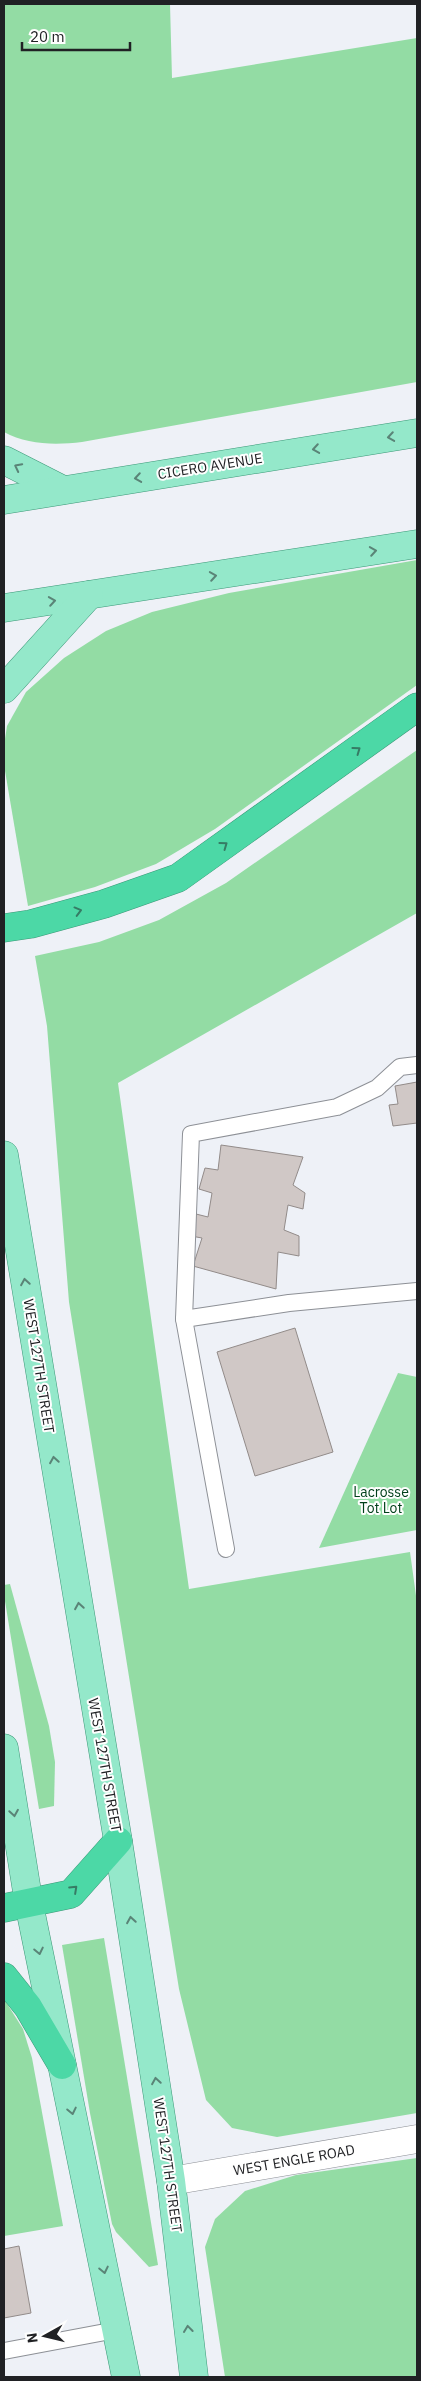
<svg xmlns="http://www.w3.org/2000/svg" width="421" height="2381" viewBox="0 0 421 2381" font-family="'IBM Plex Sans',sans-serif">
  <rect width="100%" height="100%" fill="#eef1f7"/>
  <!-- green -->
  <g fill="#93dca4">
    <path d="M4,4H170L172,78L417,38V382L82,442C56,445 27,445 4,432Z"/>
    <path d="M417,560V685L215,829L156,864L95,887L28,906L4,765V745L7,726L26,692L64,658L106,631L152,612L229,593Z"/>
    <path d="M417,750V913L118,1083L189,1589L410,1552L417,1603V2113L277,2137L232,2128L206,2100L179,1989L69,1302L47,1026L35,956L99,942L159,920L226,883Z"/>
    <path d="M398,1373L417,1377V1530L319,1548Z"/>
    <path d="M10,1584L49,1726L55,1762L54,1806L39,1809L4,1595V1585Z"/>
    <path d="M104,1938L158,2265L149,2267L116,2232L112,2224L90,2113L62,1945Z"/>
    <path d="M4,1999L23,2029L32,2058L63,2226L4,2236Z"/>
    <path d="M417,2158V2377H225L205,2247L215,2219L245,2191L296,2175Z"/>
  </g>
  <!-- building -->
  <g fill="#d0c8c6" stroke="#928b89">
    <path d="M417,1082V1123L393,1126L389,1105L398,1104L395,1086Z"/>
    <path d="M221,1145L303,1157L293,1185L305,1193L303,1209L288,1205L284,1230L299,1236V1256L278,1252L276,1289L193,1266L202,1238L191,1236L196,1214L208,1217L212,1193L199,1189L205,1168L218,1170Z"/>
    <path d="M295,1328L333,1452L255,1476L217,1352Z"/>
    <path d="M19,2246L31,2313L4,2318V2249Z"/>
  </g>
  <g fill="none" stroke-linecap="round" stroke-linejoin="round">
    <defs>
      <g id="service">
        <path d="M184,1319L191,1134L337,1107L377,1088L400,1067L417,1065"/>
        <path d="M226,1549L184,1319L289,1303L417,1291"/>
        <path d="M4,2351L116,2330"/>
      </g>
      <path id="minor" d="M171,2181L417,2139"/>
      <g id="primary">
        <path d="M4,460L63,490"/>
        <path d="M4,500L417,433"/>
        <path d="M4,608L417,544"/>
        <path d="M4,689L89,595"/>
        <path d="M4,1155L118,1841L171,2181L194,2377"/>
        <path d="M4,1748L29,1904L126,2377"/>
      </g>
      <g id="motorway">
        <path d="M4,928L31,924L104,904L178,878L417,707"/>
        <path d="M4,1908L71,1894L118,1841"/>
        <path d="M4,1977L28,2007L62,2065"/>
      </g>
    </defs>
    <!-- service casing -->
    <use href="#service" stroke="#8d9096" stroke-width="18"/>
    <!-- minor casing -->
    <use href="#minor" stroke="#8d9096" stroke-width="29"/>
    <!-- primary casing -->
    <use href="#primary" stroke="#3d9878" stroke-width="29"/>
    <!-- motorway casing -->
    <use href="#motorway" stroke="#3d9878" stroke-width="29"/>
    <!-- service -->
    <use href="#service" stroke="#fff" stroke-width="16"/>
    <!-- minor -->
    <use href="#minor" stroke="#fff" stroke-width="28"/>
    <!-- primary -->
    <use href="#primary" stroke="#94e8ca" stroke-width="28"/>
    <!-- motorway -->
    <use href="#motorway" stroke="#4cd8a6" stroke-width="28"/>
  </g>
  <!-- one-way arrows -->
  <defs><path id="oneway-chevron" d="M-2-3.5L2.5 0L-2 3.5" fill="none" stroke-width="1.6" stroke-linecap="round" stroke-linejoin="round" transform="scale(1.25)"/></defs>
  <g stroke="#5a8477">
    <use href="#oneway-chevron" transform="translate(391 437) rotate(171)"/>
    <use href="#oneway-chevron" transform="translate(316 449) rotate(171)"/>
    <use href="#oneway-chevron" transform="translate(18 467) rotate(-153)"/>
    <use href="#oneway-chevron" transform="translate(138 478) rotate(171)"/>
    <use href="#oneway-chevron" transform="translate(373 551) rotate(-9)"/>
    <use href="#oneway-chevron" transform="translate(213 576) rotate(-9)"/>
    <use href="#oneway-chevron" transform="translate(52 601) rotate(-9)"/>
    <use href="#oneway-chevron" transform="translate(25 1282) rotate(-99)"/>
    <use href="#oneway-chevron" transform="translate(54 1460) rotate(-99)"/>
    <use href="#oneway-chevron" transform="translate(79 1606) rotate(-99)"/>
    <use href="#oneway-chevron" transform="translate(14 1813) rotate(81)"/>
    <use href="#oneway-chevron" transform="translate(131 1920) rotate(-99)"/>
    <use href="#oneway-chevron" transform="translate(39 1951) rotate(78)"/>
    <use href="#oneway-chevron" transform="translate(156 2081) rotate(-99)"/>
    <use href="#oneway-chevron" transform="translate(72 2111) rotate(78)"/>
    <use href="#oneway-chevron" transform="translate(104 2270) rotate(78)"/>
    <use href="#oneway-chevron" transform="translate(188 2329) rotate(-97)"/>
  </g>
  <g stroke="#367c65">
    <use href="#oneway-chevron" transform="translate(357 750) rotate(-36)"/>
    <use href="#oneway-chevron" transform="translate(224 845) rotate(-36)"/>
    <use href="#oneway-chevron" transform="translate(78 911) rotate(-15)"/>
    <use href="#oneway-chevron" transform="translate(74 1889) rotate(-43)"/>
  </g>
  <g text-anchor="middle" stroke-width="4" stroke-linejoin="round" paint-order="stroke">
    <!-- street labels -->
    <g font-size="14" fill="#202124" stroke="#fefefe">
      <text transform="translate(210 466) rotate(-9)" y="5">CICERO AVENUE</text>
      <text transform="translate(39 1366) rotate(81)" y="5">WEST 127TH STREET</text>
      <text transform="translate(105 1765) rotate(80)" y="5">WEST 127TH STREET</text>
      <text transform="translate(294 2160) rotate(-10)" y="5">WEST ENGLE ROAD</text>
      <text transform="translate(168 2165) rotate(82)" y="5">WEST 127TH STREET</text>
    </g>
    <!-- park labels -->
    <g font-size="14" fill="#00401a" stroke="#fefefe">
      <text x="381" y="1497">Lacrosse<tspan x="381" dy="16">Tot Lot</tspan></text>
    </g>
  </g>
  <!-- border -->
  <rect width="421" height="2381" fill="none" stroke="#202124" stroke-width="10"/>
  <!-- north arrow -->
  <g transform="translate(45 2336) rotate(262)" stroke="#fefefe" stroke-width="4" paint-order="stroke">
  <path d="M0-4L9 19L0 12L-9 19Z" fill="#202124"/>
  <text y="-8" font-size="14" font-weight="bold" text-anchor="middle" fill="#202124">N</text>
  </g>
  <!-- scale -->
  <path d="M22 42v8h108v-8" fill="none" stroke="#202124" stroke-width="2.5"/>
  <text x="30" y="42" font-size="15" fill="#202124" stroke="#fefefe" stroke-width="4" paint-order="stroke">20 m</text>
</svg>
